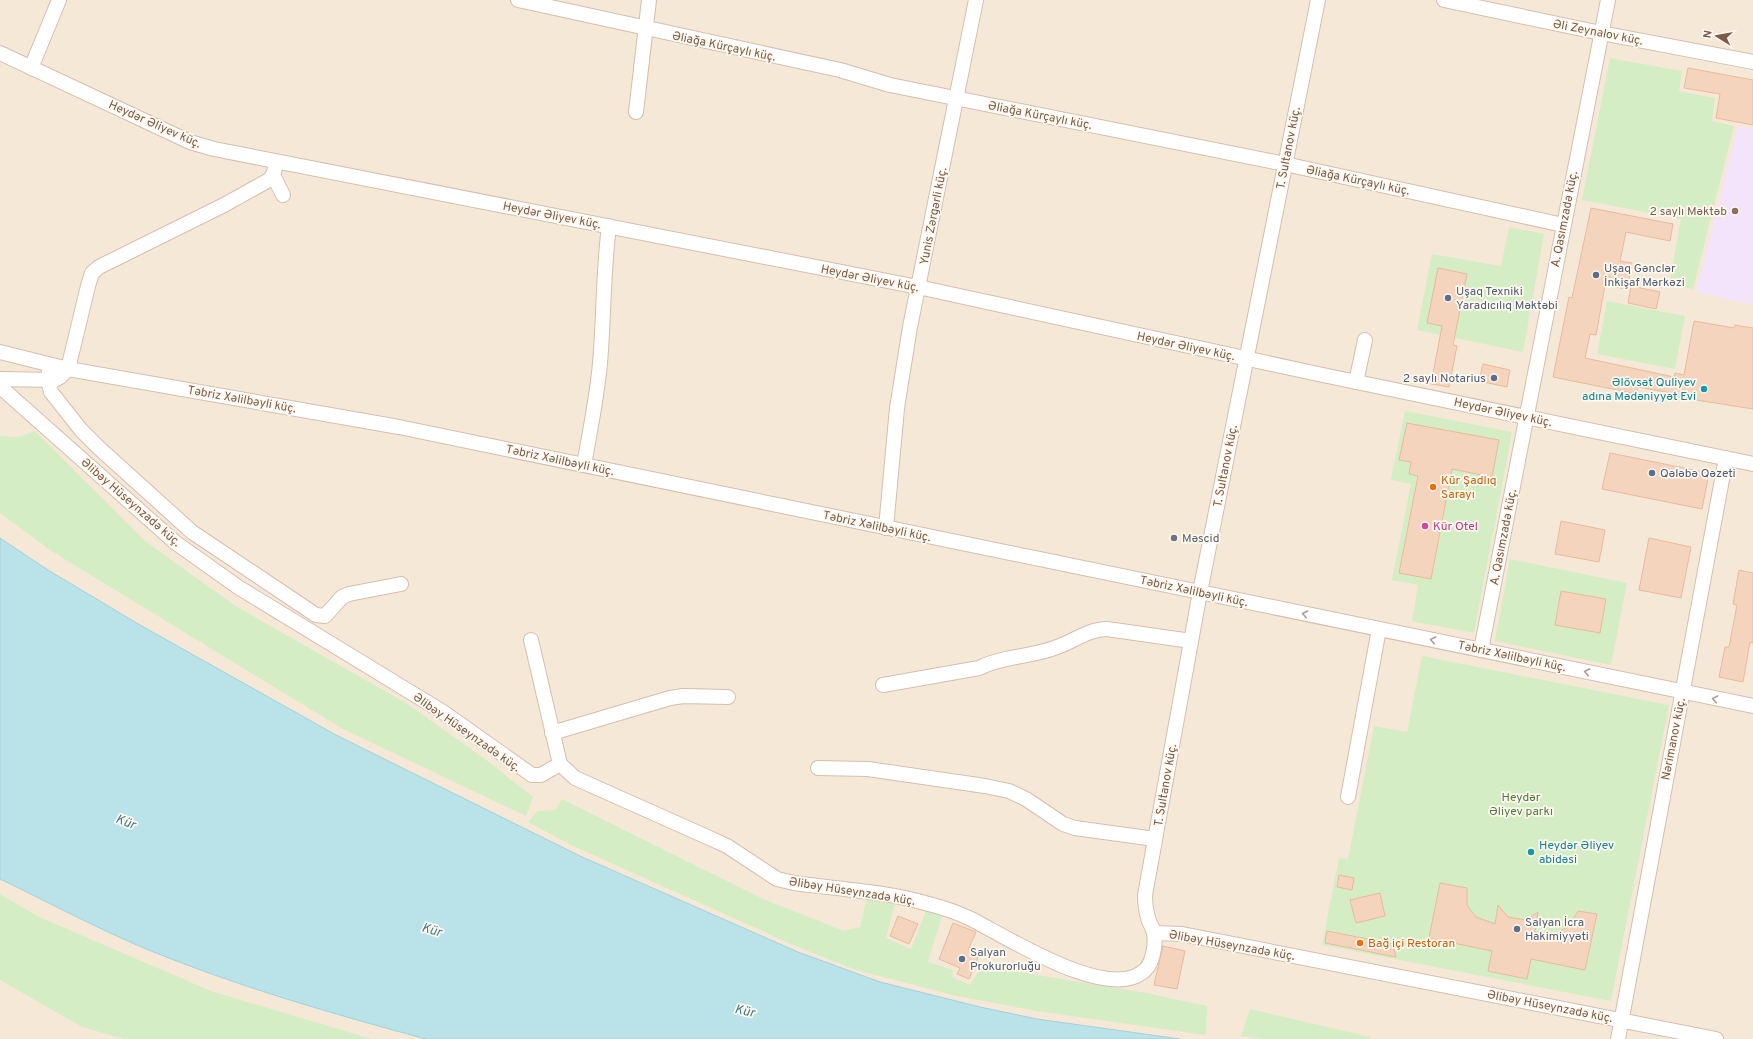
<svg xmlns="http://www.w3.org/2000/svg" width="1753" height="1039" viewBox="0 0 1753 1039" font-family="Overpass,sans-serif">
  <rect width="100%" height="100%" fill="#fef5e8"/>
  <!-- residential -->
  <rect fill="#f6e8d6" x="0" y="0" width="1753" height="1039"/>
  <!-- education -->
  <path fill="#f3e4fb" d="M1738,126L1753,129V305L1696,292Z"/>
  <!-- green -->
  <g fill="#d5edc5">
    <path d="M1610,58L1682,71L1679,91L1715,98L1712,121L1734,126L1693,289L1669,285L1681,219L1582,200Z"/>
    <path d="M1509,227L1544,234L1523,352L1417,330L1432,254L1501,266Z"/>
    <path d="M1607,301L1685,316L1675,369L1597,354Z"/>
    <path d="M1405,411L1512,432L1474,633L1412,621L1418,585L1392,580L1411,484L1391,480Z"/>
    <path d="M35,431L145,541L237,607L406,703L485,759L533,797L526,816L343,729L53,552L0,513V436L19,437Z"/>
    <path d="M1510,559L1627,583L1611,665L1495,641Z"/>
    <path d="M1422,656L1669,705L1611,1001L1322,945L1339,858L1348,859L1374,726L1407,732Z"/>
    <path d="M562,799L761,898L844,931L860,927L867,897L895,904L886,938L911,949L926,911L942,916L928,962L953,970L952,977L970,985L982,966L1146,993L1207,1006L1206,1035L1036,1011L953,995L856,970L791,944L571,845L528,822L538,811L555,810Z"/>
    <path d="M0,894L37,916L211,991L372,1039H124L82,1027L0,980Z"/>
    <path d="M1250,1009L1370,1037V1039H1261L1241,1036Z"/>
  </g>
  <!-- water -->
  <path fill="#bae2e9" stroke="#a0d2dc" d="M0,538L48,570L140,625L336,735L580,856L798,952L880,982L980,1007L1037,1019L1180,1039H426C333,1014 240,987 151,951C100,930 50,903 0,879Z"/>
  <!-- building -->
  <g fill="#f5d4be" stroke="#e9ba9d">
    <path d="M1688,68L1753,80V125L1716,118L1720,94L1684,88Z"/>
    <path d="M1591,208L1673,224L1670,241L1626,232L1620,261L1632,263L1627,289L1605,285L1596,335L1590,334L1585,358L1674,377L1675,373L1684,375L1694,321L1734,328L1735,325L1753,328V409L1671,396V393L1638,387L1637,394L1553,377L1569,297L1572,298Z"/>
    <path d="M1438,268L1467,274L1453,345L1457,346L1449,387L1431,384L1442,326L1427,323Z"/>
    <path d="M1631,286L1660,292L1656,309L1628,303Z"/>
    <path d="M1483,364L1510,370L1507,387L1479,381Z"/>
    <path d="M1407,423L1499,440L1492,477L1452,469L1431,579L1399,573L1418,476L1409,474L1411,462L1399,460Z"/>
    <path d="M1610,453L1709,473L1702,509L1602,489Z"/>
    <path d="M1561,521L1605,530L1599,562L1555,554Z"/>
    <path d="M1649,538L1691,547L1681,598L1639,590Z"/>
    <path d="M1739,570L1753,573V643L1750,642L1743,682L1719,677L1725,647H1729L1737,605L1733,604Z"/>
    <path d="M1561,591L1606,599L1600,633L1555,625Z"/>
    <path d="M1339,875L1354,878L1352,890L1337,887Z"/>
    <path d="M1440,883L1467,888V905L1476,917L1495,924L1498,905L1508,917L1526,920L1538,912L1535,932L1555,934L1570,925L1578,911L1597,914L1585,970L1531,959L1527,979L1488,971L1492,951L1429,938Z"/>
    <path d="M1380,893L1385,916L1356,923L1350,900Z"/>
    <path d="M898,916L918,924L909,944L890,936Z"/>
    <path d="M953,923L976,932L968,950L979,955L969,979L957,974L960,968L939,959Z"/>
    <path d="M1327,931L1393,944L1396,957L1325,943Z"/>
    <path d="M1163,946L1185,951L1177,989L1154,985Z"/>
  </g>
  <g fill="none" stroke-linecap="round" stroke-linejoin="round">
    <defs>
      <g id="street">
        <path d="M518,0L840,70L890,85L1285,164L1563,225"/>
        <path d="M1444,0L1601,33L1753,62"/>
        <path d="M0,53L190,142L214,149L918,287L1318,374L1753,464"/>
        <path d="M31,68L59,0"/>
        <path d="M636,112L649,0"/>
        <path d="M277,162L273,175L269,180L224,205L99,267L92,273L88,286L68,369L60,377L54,380L0,379L5,391L176,543L238,587L443,712L532,775H541L560,764L575,778L705,836L727,846L777,879L794,883C837,889 883,891 925,903C941,907 957,912 971,919C1007,937 1110,1004 1145,970C1153,963 1156,943 1154,933C1153,929 1151,925 1149,921C1146,912 1145,904 1145,895L1200,592L1318,0"/>
        <path d="M273,175L283,195"/>
        <path d="M0,352L68,369L399,427L1753,706"/>
        <path d="M49,371L48,380L51,392L81,430L99,448L192,532L316,615L325,616L342,597L349,594L401,584"/>
        <path d="M1356,382L1365,340"/>
        <path d="M584,465C590,431 597,397 600,363C604,317 603,272 609,226"/>
        <path d="M886,528L897,408L910,327L976,0"/>
        <path d="M531,640L560,764"/>
        <path d="M1481,650L1608,0"/>
        <path d="M883,685L979,668C1003,656 1032,657 1057,647C1074,641 1089,629 1107,629L1191,641"/>
        <path d="M552,733L670,698L683,696L728,697"/>
        <path d="M818,768L868,769L985,786L1009,791L1026,799L1063,824L1075,828L1155,839"/>
        <path d="M1348,797L1379,629"/>
        <path d="M1154,933L1182,934L1716,1039"/>
        <path d="M1618,1039L1726,458"/>
      </g>
    </defs>
    <!-- street casing -->
    <use href="#street" stroke="#d4bfaf" stroke-width="16"/>
    <!-- street -->
    <use href="#street" stroke="#fff" stroke-width="14"/>
  </g>
  <!-- one-way arrows -->
  <defs><path id="oneway-chevron" d="M-2-3.5L2.5 0L-2 3.5" fill="none" stroke-width="1.6" stroke-linecap="round" stroke-linejoin="round"/></defs>
  <g stroke="#af9d92">
    <use href="#oneway-chevron" transform="translate(1305 614) rotate(-168)"/>
    <use href="#oneway-chevron" transform="translate(1433 640) rotate(-168)"/>
    <use href="#oneway-chevron" transform="translate(1587 672) rotate(-168)"/>
    <use href="#oneway-chevron" transform="translate(1715 699) rotate(-169)"/>
  </g>
  <!-- markers -->
  <circle fill="#8d6e63" stroke="#fff9f0" stroke-width="1.5" cx="1735" cy="211" r="4"/>
  <g fill="#5c6f8a" stroke="#fff9f0" stroke-width="1.5">
    <circle cx="1596" cy="275" r="4"/>
    <circle cx="1448" cy="298" r="4"/>
    <circle cx="1494" cy="378" r="4"/>
    <circle cx="1652" cy="473" r="4"/>
    <circle cx="1517" cy="929" r="4"/>
    <circle cx="962" cy="959" r="4"/>
  </g>
  <g fill="#0f9aa8" stroke="#fff9f0" stroke-width="1.5">
    <circle cx="1704" cy="389" r="4"/>
    <circle cx="1531" cy="852" r="4"/>
  </g>
  <g fill="#e8710a" stroke="#fff9f0" stroke-width="1.5">
    <circle cx="1433" cy="487" r="4"/>
    <circle cx="1360" cy="943" r="4"/>
  </g>
  <circle fill="#d1479c" stroke="#fff9f0" stroke-width="1.5" cx="1425" cy="526" r="4"/>
  <circle fill="#6b7280" stroke="#fff9f0" stroke-width="1.5" cx="1174" cy="538" r="4"/>
  <g text-anchor="middle" stroke-width="3.5" stroke-linejoin="round" paint-order="stroke">
    <!-- street labels -->
    <g font-size="12" fill="#7a5b49" stroke="#fff9f0">
      <text transform="translate(1598 32) rotate(11)" y="4">Əli Zeynalov küç.</text>
      <text transform="translate(724 46) rotate(12)" y="4">Əliağa Kürçaylı küç.</text>
      <text transform="translate(1040 115) rotate(11)" y="4">Əliağa Kürçaylı küç.</text>
      <text transform="translate(155 124) rotate(24)" y="4">Heydər Əliyev küç.</text>
      <text transform="translate(1288 148) rotate(-79)" y="4">T. Sultanov küç.</text>
      <text transform="translate(1358 180) rotate(12)" y="4">Əliağa Kürçaylı küç.</text>
      <text transform="translate(552 215) rotate(11)" y="4">Heydər Əliyev küç.</text>
      <text transform="translate(933 216) rotate(-79)" y="4">Yunis Zərgərli küç.</text>
      <text transform="translate(1564 219) rotate(-79)" y="4">A. Qasımzadə küç.</text>
      <text transform="translate(870 278) rotate(11)" y="4">Heydər Əliyev küç.</text>
      <text transform="translate(1186 346) rotate(12)" y="4">Heydər Əliyev küç.</text>
      <text transform="translate(242 399) rotate(10)" y="4">Təbriz Xəlilbəyli küç.</text>
      <text transform="translate(1503 412) rotate(12)" y="4">Heydər Əliyev küç.</text>
      <text transform="translate(560 460) rotate(12)" y="4">Təbriz Xəlilbəyli küç.</text>
      <text transform="translate(1225 466) rotate(-79)" y="4">T. Sultanov küç.</text>
      <text transform="translate(131 502) rotate(41)" y="4">Əlibəy Hüseynzadə küç.</text>
      <text transform="translate(877 526) rotate(12)" y="4">Təbriz Xəlilbəyli küç.</text>
      <text transform="translate(1503 537) rotate(-79)" y="4">A. Qasımzadə küç.</text>
      <text transform="translate(1194 591) rotate(12)" y="4">Təbriz Xəlilbəyli küç.</text>
      <text transform="translate(1512 656) rotate(12)" y="4">Təbriz Xəlilbəyli küç.</text>
      <text transform="translate(467 732) rotate(35)" y="4">Əlibəy Hüseynzadə küç.</text>
      <text transform="translate(1673 739) rotate(-79)" y="4">Nərimanov küç.</text>
      <text transform="translate(1165 785) rotate(-80)" y="4">T. Sultanov küç.</text>
      <text transform="translate(852 891) rotate(9)" y="4">Əlibəy Hüseynzadə küç.</text>
      <text transform="translate(1232 945) rotate(10)" y="4">Əlibəy Hüseynzadə küç.</text>
      <text transform="translate(1550 1006) rotate(11)" y="4">Əlibəy Hüseynzadə küç.</text>
    </g>
    <!-- education labels -->
    <g font-size="12" fill="#785e54" stroke="#fff9f0" text-anchor="end">
      <text x="1727" y="215">2 saylı Məktəb</text>
    </g>
    <!-- service labels -->
    <g font-size="12" fill="#4e5e75" stroke="#fff9f0" text-anchor="start">
      <text x="1604" y="272">Uşaq Gənclər<tspan x="1604" dy="14">İnkişaf Mərkəzi</tspan></text>
      <text x="1456" y="295">Uşaq Texniki<tspan x="1456" dy="14">Yaradıcılıq Məktəbi</tspan></text>
      <text x="1486" y="382" text-anchor="end">2 saylı Notarius</text>
      <text x="1660" y="477">Qələbə Qəzeti</text>
      <text x="1525" y="926">Salyan İcra<tspan x="1525" dy="14">Hakimiyyəti</tspan></text>
      <text x="970" y="956">Salyan<tspan x="970" dy="14">Prokurorluğu</tspan></text>
    </g>
    <!-- culture labels -->
    <g font-size="12" fill="#0d838f" stroke="#fff9f0" text-anchor="end">
      <text x="1696" y="386">Əlövsət Quliyev<tspan x="1696" dy="14">adına Mədəniyyət Evi</tspan></text>
      <text x="1539" y="849" text-anchor="start">Heydər Əliyev<tspan x="1539" dy="14">abidəsi</tspan></text>
    </g>
    <!-- food labels -->
    <g font-size="12" fill="#c56008" stroke="#fff9f0" text-anchor="start">
      <text x="1441" y="484">Kür Şadlıq<tspan x="1441" dy="14">Sarayı</tspan></text>
      <text x="1368" y="947">Bağ içi Restoran</text>
    </g>
    <!-- hotel labels -->
    <g font-size="12" fill="#b23c85" stroke="#fff9f0" text-anchor="start">
      <text x="1433" y="530">Kür Otel</text>
    </g>
    <!-- worship labels -->
    <g font-size="12" fill="#5b616d" stroke="#fff9f0" text-anchor="start">
      <text x="1182" y="542">Məscid</text>
    </g>
    <!-- park labels -->
    <g font-size="12" fill="#4f7a3d" stroke="#fff9f0">
      <text x="1521" y="801">Heydər<tspan x="1521" dy="14">Əliyev parkı</tspan></text>
    </g>
    <!-- water labels -->
    <g font-size="13" font-style="italic" fill="#3e7b87" stroke="#fff9f0">
      <text transform="translate(126 821) rotate(21)" y="5">Kür</text>
      <text transform="translate(432 929) rotate(16)" y="5">Kür</text>
      <text transform="translate(745 1010) rotate(12)" y="5">Kür</text>
    </g>
  </g>
  <!-- north arrow -->
  <g transform="translate(1717 36) rotate(281)" stroke="#fff9f0" stroke-width="3" paint-order="stroke">
  <path d="M0-3L7 15L0 10L-7 15Z" fill="#7a5b49"/>
  <text y="-6" font-size="11" font-weight="bold" text-anchor="middle" fill="#7a5b49">N</text>
  </g>
</svg>
